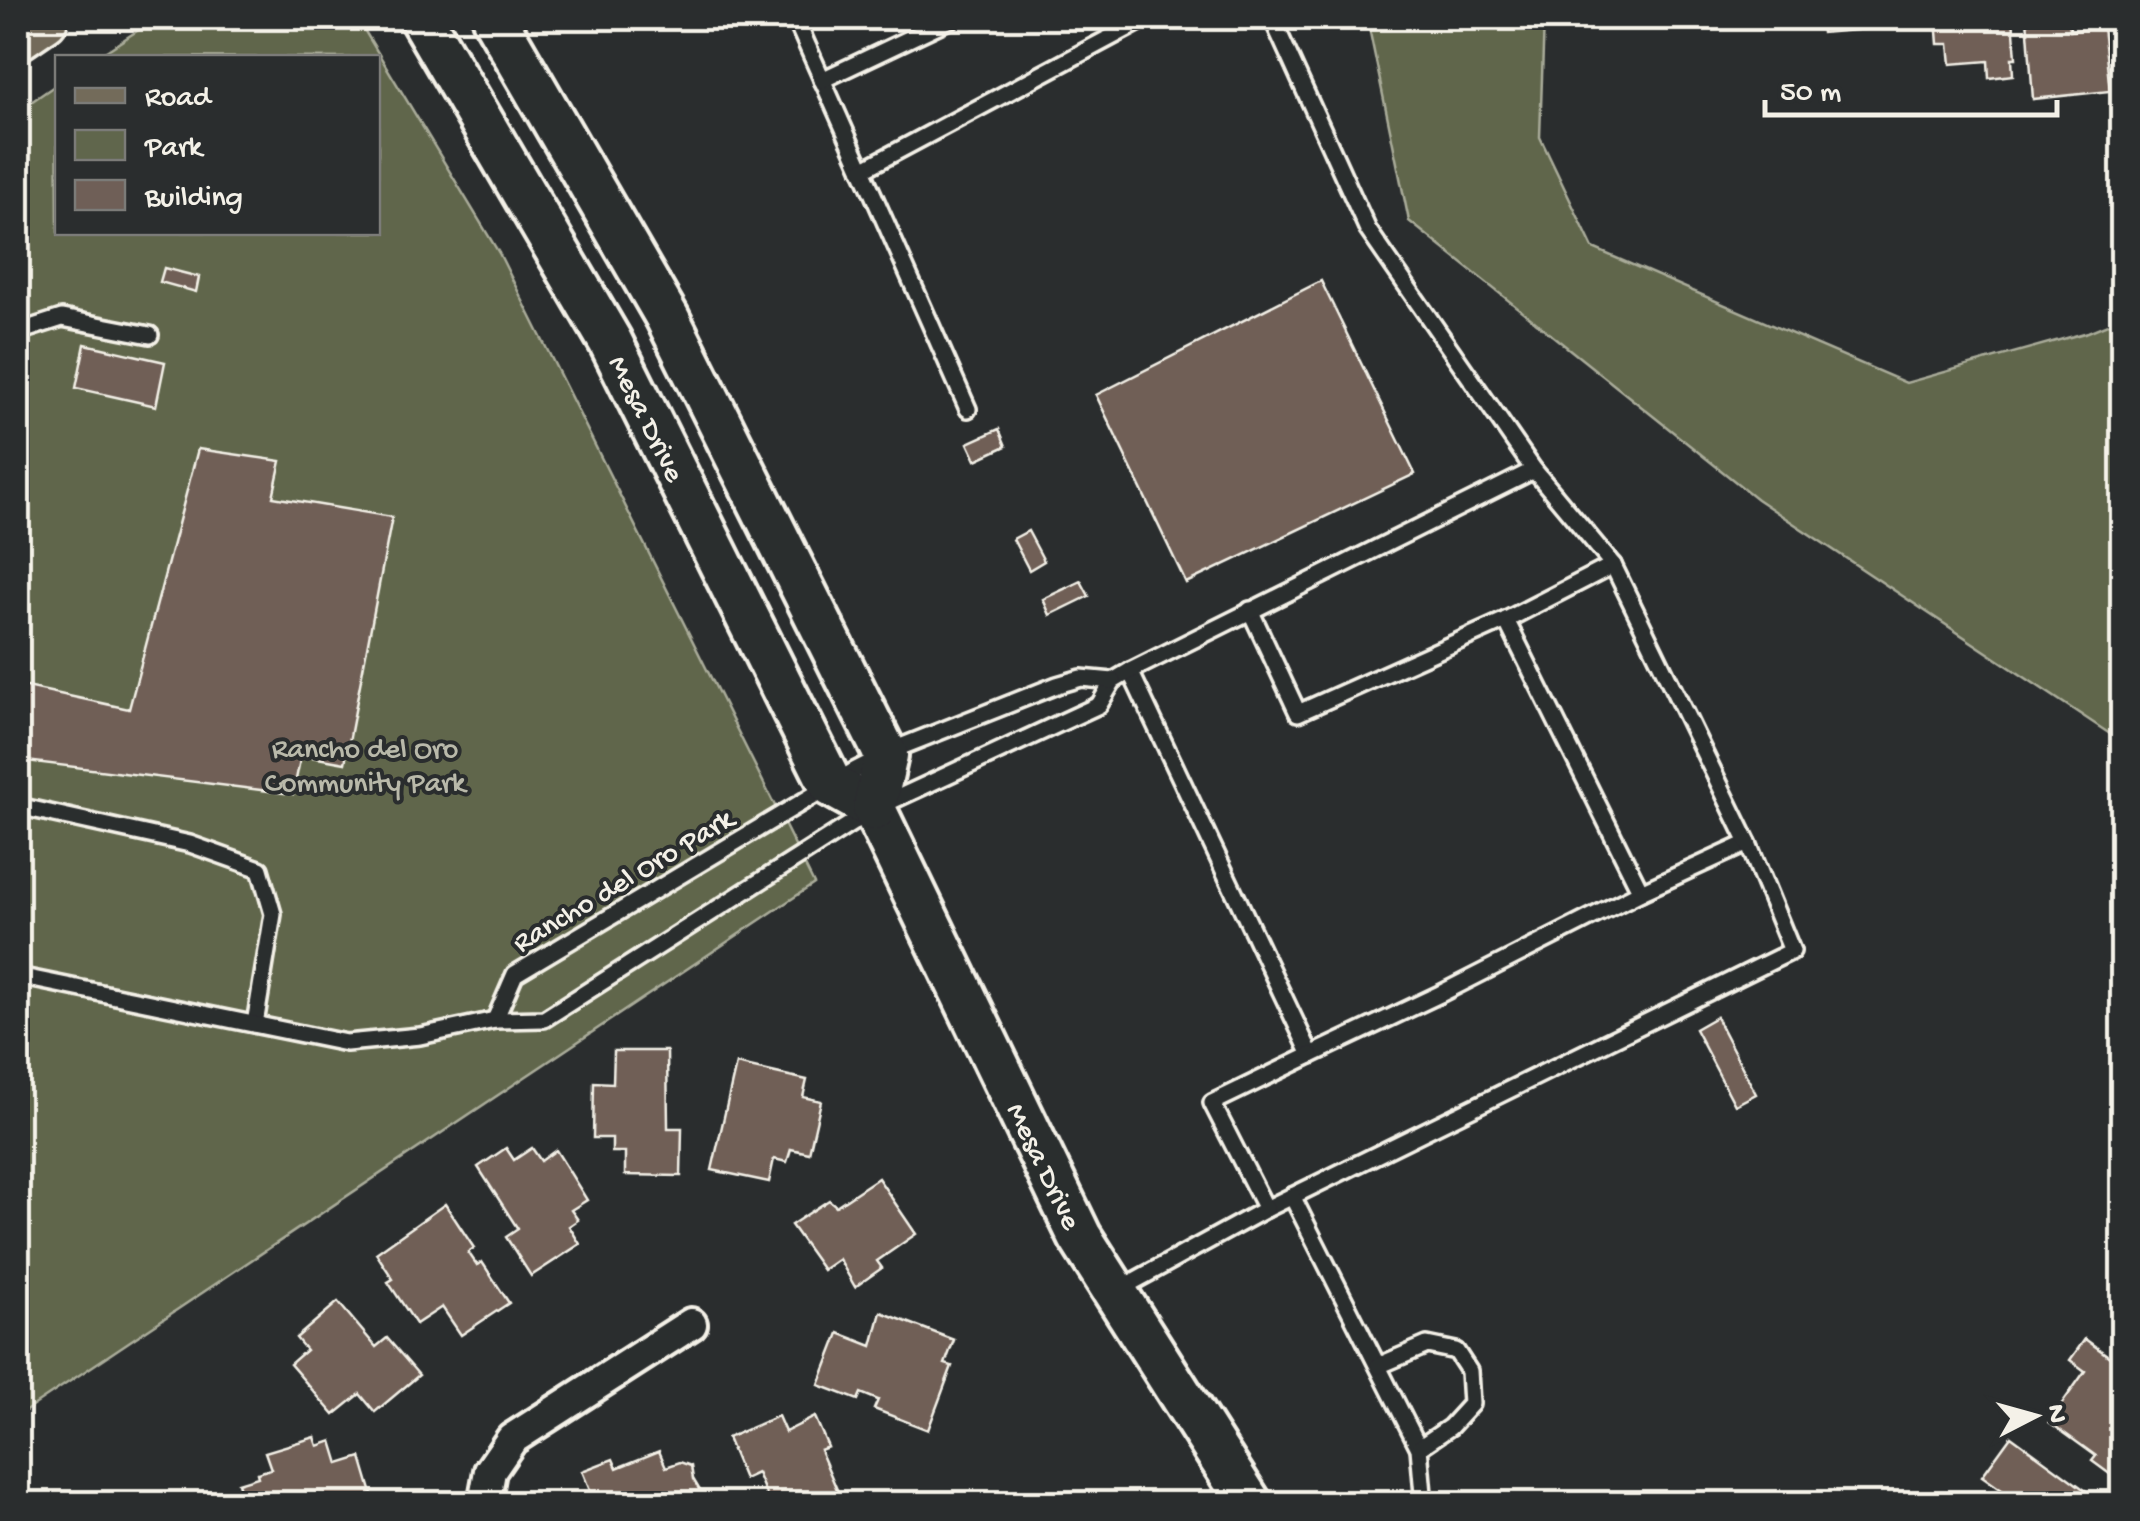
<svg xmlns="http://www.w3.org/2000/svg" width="2140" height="1521" viewBox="0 0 2140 1521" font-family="'Gochi Hand',sans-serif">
  <rect width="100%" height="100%" fill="#2a2d2e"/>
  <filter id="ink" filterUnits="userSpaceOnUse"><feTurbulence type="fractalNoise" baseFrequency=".01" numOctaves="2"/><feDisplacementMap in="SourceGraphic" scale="20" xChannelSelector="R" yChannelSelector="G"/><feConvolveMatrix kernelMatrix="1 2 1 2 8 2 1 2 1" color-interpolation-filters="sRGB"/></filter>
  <g filter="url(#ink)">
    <!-- green -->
    <g fill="#60664c" stroke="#aaac9a" stroke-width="2.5">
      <path d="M157,18H357L499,253L814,884L18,1416V111L57,84L58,232H378V58L97,57Z"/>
      <path d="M1367,18H1544L1540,137L1593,248L1906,383L2088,332L2122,318V742L1757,499L1409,221Z"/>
    </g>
    <!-- building -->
    <g fill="#6f5f57" stroke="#f4f1e8" stroke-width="2.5">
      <path d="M1801,18H1926L1927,24L1822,33L1821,23L1802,24Z"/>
      <path d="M1936,18H2013L2016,58H2012L2013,75L1989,78L1988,61L1951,64L1949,44H1938Z"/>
      <path d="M2027,18H2069L2070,31L2103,27L2110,91L2033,99Z"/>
      <path d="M2122,32V81L2118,33Z"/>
      <path d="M164,268L199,277L196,292L160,282Z"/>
      <path d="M1321,281L1415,474L1186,583L1096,395Z"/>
      <path d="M85,344L165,362L156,406L76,388Z"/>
      <path d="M999,429L1006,446L976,460L968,443Z"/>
      <path d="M198,449L281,461L273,497L392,517L345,763L301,755L293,794L18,760V685L129,709Z"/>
      <path d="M1028,531L1044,561L1029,570L1013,539Z"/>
      <path d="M1081,581L1089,596L1050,615L1043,599Z"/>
      <path d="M1716,1017L1756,1094L1735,1105L1695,1029Z"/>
      <path d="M614,1051H667L668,1128H682L681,1176L625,1175V1152H612V1138H593L594,1082L613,1083Z"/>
      <path d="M736,1064L807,1080L803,1097L821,1101L809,1153L791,1149L787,1162L774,1159L769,1182L712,1170Z"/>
      <path d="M506,1148L514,1160L532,1148L541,1161L556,1150L587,1200L571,1210L578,1220L569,1226L580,1244L531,1276L506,1237L518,1229L478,1167Z"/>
      <path d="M878,1178L916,1234L877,1261L882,1268L855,1287L839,1259L823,1270L791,1225L829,1200L836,1206Z"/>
      <path d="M445,1204L474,1248L468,1252L477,1265L482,1262L509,1303L461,1335L442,1307L416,1324L388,1282L393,1279L376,1253Z"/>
      <path d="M338,1302L376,1347L387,1338L419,1375L375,1412L360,1394L334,1415L290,1364L306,1350L296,1338Z"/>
      <path d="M881,1312L954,1340L945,1364L952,1366L928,1430L874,1409L878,1400L861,1393L858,1400L819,1385L839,1333L872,1346Z"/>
      <path d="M2085,1339L2122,1366V1483L2092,1461L2096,1456L2049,1422L2085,1371L2070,1360Z"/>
      <path d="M778,1416L785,1432L815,1417L828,1447L820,1450L838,1492L817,1504H770L757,1473L744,1479L727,1438Z"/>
      <path d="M2011,1436L2104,1504H2003L2009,1495L1982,1476Z"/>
      <path d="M315,1437L318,1446L332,1441L339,1464L361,1457L375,1504H245L238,1483L258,1477L257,1473L271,1469L265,1452Z"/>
      <path d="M659,1451L666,1467L680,1462L691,1466L693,1479L702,1494L681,1504H598L596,1497L593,1498L582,1471L613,1459L617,1468Z"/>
    </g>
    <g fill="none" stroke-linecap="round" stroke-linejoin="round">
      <defs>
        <g id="lane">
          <path d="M795,18L968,409"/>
          <path d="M1272,18L1368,230L1534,470"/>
          <path d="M822,80L953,18"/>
          <path d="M862,170L1147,18"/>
          <path d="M18,332L62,318L150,335"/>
          <path d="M1250,610L1298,713L1506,620"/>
          <path d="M1130,671L1311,1055L1440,994L1641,892L1506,620L1613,565"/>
          <path d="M18,806L190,844L260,869L273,914L255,1024"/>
          <path d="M1641,892L1748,843"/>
          <path d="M18,976L346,1043L420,1036L495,1020L544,1019L874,809L1099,705L1113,681L1130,671L1534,470L1613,565L1748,843L1792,951L1266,1209"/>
          <path d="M495,1020L515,974L856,770L903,746L1057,685L1081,678L1113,681"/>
          <path d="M1292,1196L1419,1448L1423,1494L1418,1504"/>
          <path d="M1116,1291L1266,1209L1212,1103L1311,1055"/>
          <path d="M1378,1366L1427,1345L1456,1351L1469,1371L1471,1404L1450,1427L1419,1448"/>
        </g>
        <path id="street" d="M484,1504L490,1471L512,1439L691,1324"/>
        <g id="secondary">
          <path id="s1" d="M421,18L610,341L831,785L874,809L1080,1237L1250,1504"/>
          <path d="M494,18L667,317L886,755L874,809"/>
        </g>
        <path id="primary" d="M18,35L43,18"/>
      </defs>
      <!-- lane casing -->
      <use href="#lane" stroke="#f4f1e8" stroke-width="22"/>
      <!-- street casing -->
      <use href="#street" stroke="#f4f1e8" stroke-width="38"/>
      <!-- secondary casing -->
      <use href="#secondary" stroke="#f4f1e8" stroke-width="50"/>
      <!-- primary casing -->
      <use href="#primary" stroke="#f4f1e8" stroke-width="55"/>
      <!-- lane -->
      <use href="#lane" stroke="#2a2d2e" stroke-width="15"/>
      <!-- street -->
      <use href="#street" stroke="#2a2d2e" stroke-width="30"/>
      <!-- secondary -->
      <use href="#secondary" stroke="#2a2d2e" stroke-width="42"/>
      <!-- primary -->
      <use href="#primary" stroke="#736b5a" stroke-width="48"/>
    </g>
  </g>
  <g text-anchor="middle" stroke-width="8" stroke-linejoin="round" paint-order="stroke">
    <!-- street labels -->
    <g font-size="30" fill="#f4f1e8" stroke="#2a2d2e">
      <text dy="10" stroke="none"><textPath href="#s1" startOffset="460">Mesa Drive</textPath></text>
      <text transform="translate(622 879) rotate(-31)" y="10">Rancho del Oro Park</text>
      <text dy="10" stroke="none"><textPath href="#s1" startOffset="1315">Mesa Drive</textPath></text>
    </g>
    <!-- park labels -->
    <g font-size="30" fill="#b9b9aa" stroke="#2a2d2e">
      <text x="365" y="757">Rancho del Oro<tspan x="365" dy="34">Community Park</tspan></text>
    </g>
  </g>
  <!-- margin -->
  <rect width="2140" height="1521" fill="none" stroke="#2a2d2e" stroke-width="60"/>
  <rect x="30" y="30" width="2080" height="1461" fill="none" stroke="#f4f1e8" stroke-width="4" filter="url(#ink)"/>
  <!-- legend -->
  <rect x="55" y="55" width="325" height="180" fill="#2a2d2e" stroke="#7b7b78" stroke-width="2.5"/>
  <rect x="75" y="88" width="50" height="15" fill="#736b5a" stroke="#7b7b78" stroke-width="2.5"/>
  <text x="145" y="105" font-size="30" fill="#f4f1e8">Road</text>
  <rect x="75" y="130" width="50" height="30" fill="#60664c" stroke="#7b7b78" stroke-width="2.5"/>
  <text x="145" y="155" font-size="30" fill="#f4f1e8">Park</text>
  <rect x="75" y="180" width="50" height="30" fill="#6f5f57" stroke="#7b7b78" stroke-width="2.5"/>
  <text x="145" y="205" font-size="30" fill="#f4f1e8">Building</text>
  <!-- north arrow -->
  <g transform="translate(2035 1416) rotate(84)" stroke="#2a2d2e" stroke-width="8" paint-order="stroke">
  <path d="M0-8L18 38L0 25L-18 38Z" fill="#f4f1e8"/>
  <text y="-15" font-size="28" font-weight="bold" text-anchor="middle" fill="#f4f1e8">N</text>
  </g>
  <!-- scale -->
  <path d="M1765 100v15h292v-15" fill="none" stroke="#f4f1e8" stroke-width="5"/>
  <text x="1780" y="100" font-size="30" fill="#f4f1e8" stroke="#2a2d2e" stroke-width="8" paint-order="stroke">50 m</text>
</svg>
